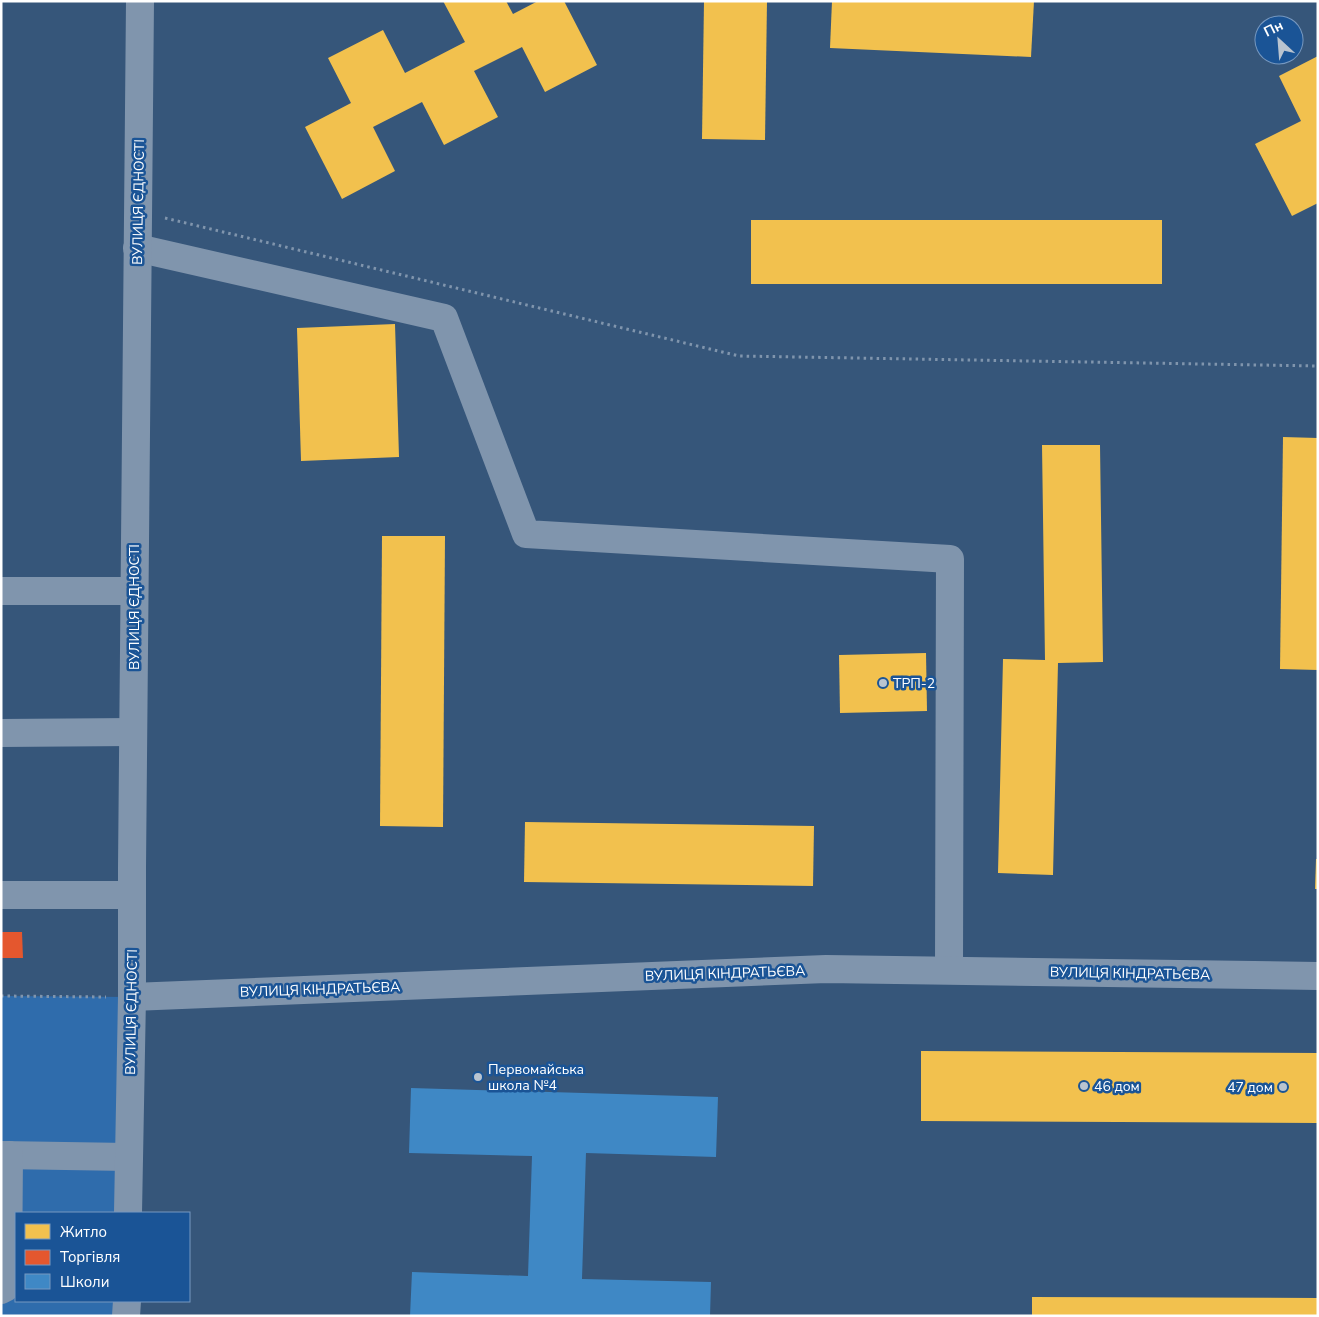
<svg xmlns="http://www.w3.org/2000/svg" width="1319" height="1317" viewBox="0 0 1319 1317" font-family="'Nunito Sans',sans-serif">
  <rect width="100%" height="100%" fill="#36567a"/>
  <!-- green -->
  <path fill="#2f6cac" d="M1,996L132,997L128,1213H16V1301H127V1316H1Z"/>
  <!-- homes -->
  <g fill="#f2c14e">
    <path d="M443,1H506L513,14L538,1H564L597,65L545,92L522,47L474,71L498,117L444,145L422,102L373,127L395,171L342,199L305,127L351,103L328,58L383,30L405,73L465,42Z"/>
    <path d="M704,1H767L765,140L702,139Z"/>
    <path d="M832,1H1034L1031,57L830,48Z"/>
    <path d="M1318,56V203L1292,216L1255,144L1301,121L1279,76Z"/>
    <rect x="751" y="220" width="411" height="64"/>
    <path d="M395,324L399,457L301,461L297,328Z"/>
    <path d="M1283,437L1318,438V670L1280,669Z"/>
    <path d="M1042,445H1100L1103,662L1058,663L1053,875L998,873L1003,659L1045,660Z"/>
    <path d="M382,536H445L443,827L380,826Z"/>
    <path d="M926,653L927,711L840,713L839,655Z"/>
    <path d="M525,822L814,826L813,886L524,882Z"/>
    <path d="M1316,859H1318V889H1315Z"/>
    <path d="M921,1051L1318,1053V1123L921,1121Z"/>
    <path d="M1032,1297L1318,1298V1316H1032Z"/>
  </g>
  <!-- shops -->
  <path fill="#e4572e" d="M1,932H22L23,958H1Z"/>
  <!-- schools -->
  <path fill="#3f88c5" d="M411,1088L718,1097L716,1157L586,1153L582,1279L711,1282L710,1316H410L412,1272L528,1276L532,1156L409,1153Z"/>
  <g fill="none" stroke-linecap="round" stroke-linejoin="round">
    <!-- path -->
    <g stroke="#8095ad" stroke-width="3" stroke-dasharray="2.5 4" stroke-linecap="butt">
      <path d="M165,218L739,356L1318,366"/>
      <path d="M1,996L106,997"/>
    </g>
    <!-- minor -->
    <g stroke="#8095ad" stroke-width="28">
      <path d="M137,248L444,318L526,534L950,559L949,970"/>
      <path d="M1,591H134"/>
      <path d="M1,733L133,732"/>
      <path d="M1,895H132"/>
      <path d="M132,997L826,969L1318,976"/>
      <path d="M1,1155L129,1157"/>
      <path d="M128,1213L132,997V867L140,1"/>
      <path d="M1,1290L5,1288L8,1280L9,1155"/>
      <path d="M126,1316L127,1301"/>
    </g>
  </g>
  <!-- markers -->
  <g fill="#b9c4d0" stroke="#1a5496" stroke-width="2">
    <circle cx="883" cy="683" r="5"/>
    <circle cx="478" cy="1077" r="5"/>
    <circle cx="1084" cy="1086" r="5"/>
    <circle cx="1283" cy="1087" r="5"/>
  </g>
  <g text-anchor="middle" stroke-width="5" stroke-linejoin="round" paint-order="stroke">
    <!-- street labels -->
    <g font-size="14" fill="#fff" stroke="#1a5496">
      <text transform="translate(138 202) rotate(-89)" y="5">ВУЛИЦЯ ЄДНОСТІ</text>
      <text transform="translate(134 607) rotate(-90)" y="5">ВУЛИЦЯ ЄДНОСТІ</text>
      <text transform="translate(725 973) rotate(-2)" y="5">ВУЛИЦЯ КІНДРАТЬЄВА</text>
      <text transform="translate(1130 973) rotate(1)" y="5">ВУЛИЦЯ КІНДРАТЬЄВА</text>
      <text transform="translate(320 989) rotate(-2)" y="5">ВУЛИЦЯ КІНДРАТЬЄВА</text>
      <text transform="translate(131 1012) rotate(-89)" y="5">ВУЛИЦЯ ЄДНОСТІ</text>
    </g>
    <!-- poi labels -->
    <g font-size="14" fill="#fff" stroke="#1a5496" text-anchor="start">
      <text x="893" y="688">ТРП-2</text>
      <text x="488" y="1074">Первомайська<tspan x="488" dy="16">школа №4</tspan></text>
      <text x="1094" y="1091">46 дом</text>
      <text x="1273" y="1092" text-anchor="end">47 дом</text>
    </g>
  </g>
  <!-- border -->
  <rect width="1319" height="1317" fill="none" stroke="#ffffff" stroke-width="5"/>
  <!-- legend -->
  <rect x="15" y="1212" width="175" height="90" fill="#1a5496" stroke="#7698c0"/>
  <rect x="25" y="1224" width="25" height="15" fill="#f2c14e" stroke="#7698c0"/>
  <text x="60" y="1237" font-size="15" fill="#ffffff">Житло</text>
  <rect x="25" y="1250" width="25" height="15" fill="#e4572e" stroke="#7698c0"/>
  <text x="60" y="1262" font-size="15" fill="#ffffff">Торгівля</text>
  <rect x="25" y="1274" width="25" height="15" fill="#3f88c5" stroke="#7698c0"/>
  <text x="60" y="1287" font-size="15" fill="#ffffff">Школи</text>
  <!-- north arrow -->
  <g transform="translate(1279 40) rotate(334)"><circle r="24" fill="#1a5496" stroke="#7698c0"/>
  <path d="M0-4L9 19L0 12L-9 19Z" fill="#b9c4d0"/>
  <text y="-8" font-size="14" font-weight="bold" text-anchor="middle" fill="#ffffff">Пн</text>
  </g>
</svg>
